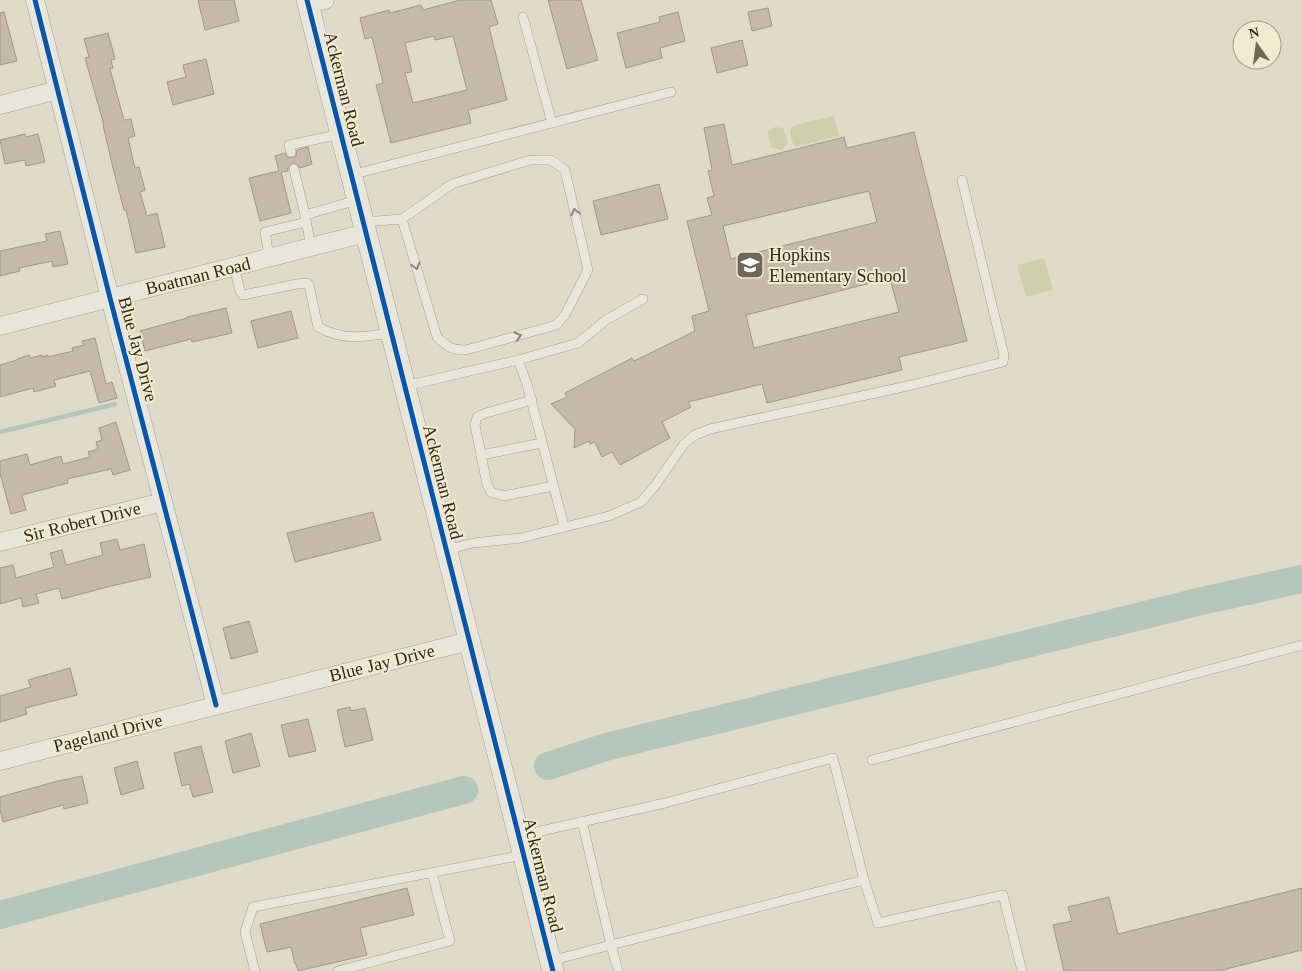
<svg xmlns="http://www.w3.org/2000/svg" width="1302" height="971" viewBox="0 0 1302 971" font-family="Georgia,serif">
  <rect width="100%" height="100%" fill="#e0dbc9"/>
  <!-- green -->
  <g fill="#ced0ac">
    <path d="M834,116L839,136L794,147L790,133L791,128L795,125Z"/>
    <path d="M775,127L783,128L788,143L782,150L772,148L767,132Z"/>
    <path d="M1044,258L1053,290L1026,297L1017,265Z"/>
  </g>
  <g fill="none" stroke-linecap="round" stroke-linejoin="round">
    <!-- stream -->
    <path stroke="#b5c6bc" stroke-width="4.5" d="M0,432L115,404"/>
    <!-- river -->
    <g stroke="#b5c6bc" stroke-width="28">
      <path d="M548,766L606,747L1206,600L1302,579"/>
      <path d="M0,915L464,790"/>
    </g>
  </g>
  <!-- building -->
  <g fill="#c4b9aa" stroke="#a09789" fill-rule="evenodd">
    <path d="M198,0H234L239,21L205,30Z"/>
    <path d="M460,0H491L498,24L489,27L507,100L468,110L471,123L391,143L376,85L383,83L372,37L365,39L360,18L389,10L390,13L421,5L423,10ZM434,36L435,40L453,36L467,90L413,103L405,73L412,72L405,43Z"/>
    <path d="M548,0H581L598,60L567,69Z"/>
    <path d="M768,8L772,26L752,31L748,12Z"/>
    <path d="M4,12L17,61L0,65V13Z"/>
    <path d="M678,12L685,41L660,48L662,58L626,68L617,33L660,22L659,17Z"/>
    <path d="M108,33L115,59L111,60L113,68L110,69L124,120L131,119L135,136L128,138L135,168L139,167L145,190L140,192L147,216L157,213L165,247L136,253L126,210H124L113,168L103,125H104L85,58L89,57L84,39Z"/>
    <path d="M742,40L748,65L717,73L711,48Z"/>
    <path d="M206,59L214,94L173,105L167,82L186,77L183,65Z"/>
    <path d="M724,124L732,165L844,137L847,148L914,132L967,341L899,357L902,370L767,403L762,384L688,402L691,407L662,422L670,438L620,465L612,452L602,457L595,442L590,444L589,441L574,448L575,429L551,404L567,397L565,393L632,358L634,361L695,331L692,316L709,311L687,221L712,215L707,198L714,196L708,171L712,170L704,128ZM869,191L877,222L731,259L723,226ZM890,278L899,312L754,348L746,315Z"/>
    <path d="M25,134L26,137L38,134L45,162L26,166L25,160L5,164L0,140Z"/>
    <path d="M308,147L312,164L300,168L296,163H292L288,167V171L281,172L291,213L260,221L249,178L279,171L275,156L285,153L287,157L292,158L296,156L297,150Z"/>
    <path d="M659,184L668,219L601,235L593,201Z"/>
    <path d="M60,231L68,264L53,267L52,261L19,268L20,271L0,276V251L47,241L45,234Z"/>
    <path d="M226,308L232,333L192,342L191,339L145,351L140,331L187,318V317Z"/>
    <path d="M291,311L298,338L258,348L251,321Z"/>
    <path d="M95,338L106,384L112,382L117,398L99,403L90,371L54,380L56,386L34,392L33,388L0,397V365L17,360V359L29,355L30,358L42,355V357L48,355V357L73,351L72,348L84,345L82,341Z"/>
    <path d="M116,422L130,470L113,475L111,469L67,479L68,483L22,495L26,510L11,514L0,473V461L27,454L30,465L61,456L63,464L90,457L88,452L98,449L96,442L102,440L99,428Z"/>
    <path d="M373,512L381,540L295,562L287,533Z"/>
    <path d="M117,539L120,550L144,544L151,577L111,586L62,599L59,588L36,594L39,603L23,607L21,598L0,604V568L13,565L16,578L54,567L50,553L62,550L66,565L103,555L100,543Z"/>
    <path d="M249,621L258,652L231,659L223,628Z"/>
    <path d="M70,668L77,695L25,708L27,714L0,722V696L31,687L28,680Z"/>
    <path d="M350,707L351,711L365,708L373,740L345,747L337,710Z"/>
    <path d="M308,719L316,751L289,757L281,725Z"/>
    <path d="M251,733L260,766L233,773L225,741Z"/>
    <path d="M201,746L213,792L193,797L189,784L182,786L174,753Z"/>
    <path d="M137,761L144,788L121,795L114,768Z"/>
    <path d="M82,776L88,803L64,809L63,805L3,822L0,810V797L58,781Z"/>
    <path d="M407,888L414,915L360,928L367,955L298,971L296,964H295L291,947L267,952L260,924Z"/>
    <path d="M1302,888V950L1218,971H1064L1053,925L1072,921L1068,907L1109,897L1118,934Z"/>
  </g>
  <g fill="none" stroke-linecap="round" stroke-linejoin="round">
    <defs>
      <g id="service">
        <path d="M523,17L552,123"/>
        <path d="M291,152L289,145L341,134"/>
        <path d="M294,169L305,215"/>
        <path d="M351,175L671,92"/>
        <path d="M364,222L402,219L452,184L530,160H551L565,170L588,270L565,315L556,325L466,350C451,350 448,347 437,337L402,219"/>
        <path d="M311,247L305,215L357,200"/>
        <path d="M269,257L265,232L306,222"/>
        <path d="M234,266L240,291L243,295L297,284L307,283L309,285L318,327C344,341 363,337 391,333"/>
        <path d="M518,360L527,384L564,526"/>
        <path d="M405,386L518,360L578,343L606,320L643,299"/>
        <path d="M532,400L486,413L477,417L475,425L487,484L491,492L504,496L553,486"/>
        <path d="M481,455L542,443"/>
        <path d="M446,550L473,543L521,538L609,516L641,502L654,487L684,444L695,435L710,429L912,385L1003,362L1004,355L962,180"/>
        <path d="M872,760L1302,645"/>
        <path d="M519,836L665,803L833,758L864,880L878,923L1003,895L1022,971"/>
        <path d="M550,961L611,945L582,821"/>
        <path d="M255,971L245,932L253,907L523,855"/>
        <path d="M338,971L450,941L432,873"/>
        <path d="M618,971L611,945L864,880"/>
      </g>
      <g id="minor">
        <path d="M35,0L110,298L216,705"/>
        <path d="M308,4L325,0"/>
        <path d="M0,105L58,90"/>
        <path d="M0,326L366,233"/>
        <path d="M0,542L163,502"/>
        <path d="M0,761L469,641"/>
      </g>
      <path id="tertiary" d="M307,0L553,971"/>
    </defs>
    <!-- service casing -->
    <use href="#service" stroke="#a59f93" stroke-width="10"/>
    <!-- minor casing -->
    <use href="#minor" stroke="#a59f93" stroke-width="19"/>
    <!-- tertiary casing -->
    <use href="#tertiary" stroke="#a59f93" stroke-width="22"/>
    <!-- service -->
    <use href="#service" stroke="#e8e5da" stroke-width="9"/>
    <!-- minor -->
    <use href="#minor" stroke="#e8e5da" stroke-width="18"/>
    <!-- tertiary -->
    <use href="#tertiary" stroke="#e8e5da" stroke-width="21"/>
    <defs>
      <g id="cycleway">
        <path d="M35,0L110,298L216,705"/>
        <path d="M307,0L553,971"/>
      </g>
    </defs>
    <!-- cycleway casing -->
    <use href="#cycleway" stroke="#f2eace" stroke-width="8"/>
    <!-- cycleway -->
    <use href="#cycleway" stroke="#0057b8" stroke-width="5"/>
  </g>
  <!-- one-way arrows -->
  <defs><path id="oneway-chevron" d="M-2-3.5L2.5 0L-2 3.5" fill="none" stroke-width="1.6" stroke-linecap="round" stroke-linejoin="round" transform="scale(1.25)"/></defs>
  <g stroke="#8d867b">
    <use href="#oneway-chevron" transform="translate(575 212) rotate(-103)"/>
    <use href="#oneway-chevron" transform="translate(416 266) rotate(74)"/>
    <use href="#oneway-chevron" transform="translate(518 336) rotate(-16)"/>
  </g>
  <!-- icons -->
  <defs>
    <symbol id="school-square" viewBox="-11 -11 22 22"><rect x="-9" y="-9" width="18" height="18" rx="4" fill="#6f6759" stroke="#f2eace"/><path d="M0-5L7-2L0 1L-7-2ZM-4 1L0 2.5L4 1V4Q0 6-4 4Z" fill="#fff"/></symbol>
  </defs>
  <g fill-rule="evenodd">
    <use href="#school-square" x="734" y="249" width="32" height="32"/>
  </g>
  <g text-anchor="middle" stroke-width="4" stroke-linejoin="round" paint-order="stroke">
    <!-- street labels -->
    <g font-size="18" fill="#32281c" stroke="#f2eace">
      <text transform="translate(344 89) rotate(76)" y="6">Ackerman Road</text>
      <text transform="translate(198 276) rotate(-14)" y="6">Boatman Road</text>
      <text transform="translate(138 349) rotate(75)" y="6">Blue Jay Drive</text>
      <text transform="translate(443 482) rotate(76)" y="6">Ackerman Road</text>
      <text transform="translate(82 522) rotate(-14)" y="6">Sir Robert Drive</text>
      <text transform="translate(382 663) rotate(-14)" y="6">Blue Jay Drive</text>
      <text transform="translate(108 733) rotate(-14)" y="6">Pageland Drive</text>
      <text transform="translate(543 875) rotate(76)" y="6">Ackerman Road</text>
    </g>
    <!-- poi labels -->
    <g font-size="18" fill="#32281c" stroke="#f2eace" text-anchor="start">
      <text x="769" y="261">Hopkins<tspan x="769" dy="21">Elementary School</tspan></text>
    </g>
  </g>
  <!-- north arrow -->
  <g transform="translate(1257 45) rotate(346)"><circle r="24" fill="#f2eace" stroke="#a59c87"/>
  <path d="M0-4L9 19L0 12L-9 19Z" fill="#6f6759"/>
  <text y="-8" font-size="14" font-weight="bold" text-anchor="middle" fill="#32281c">N</text>
  </g>
</svg>
